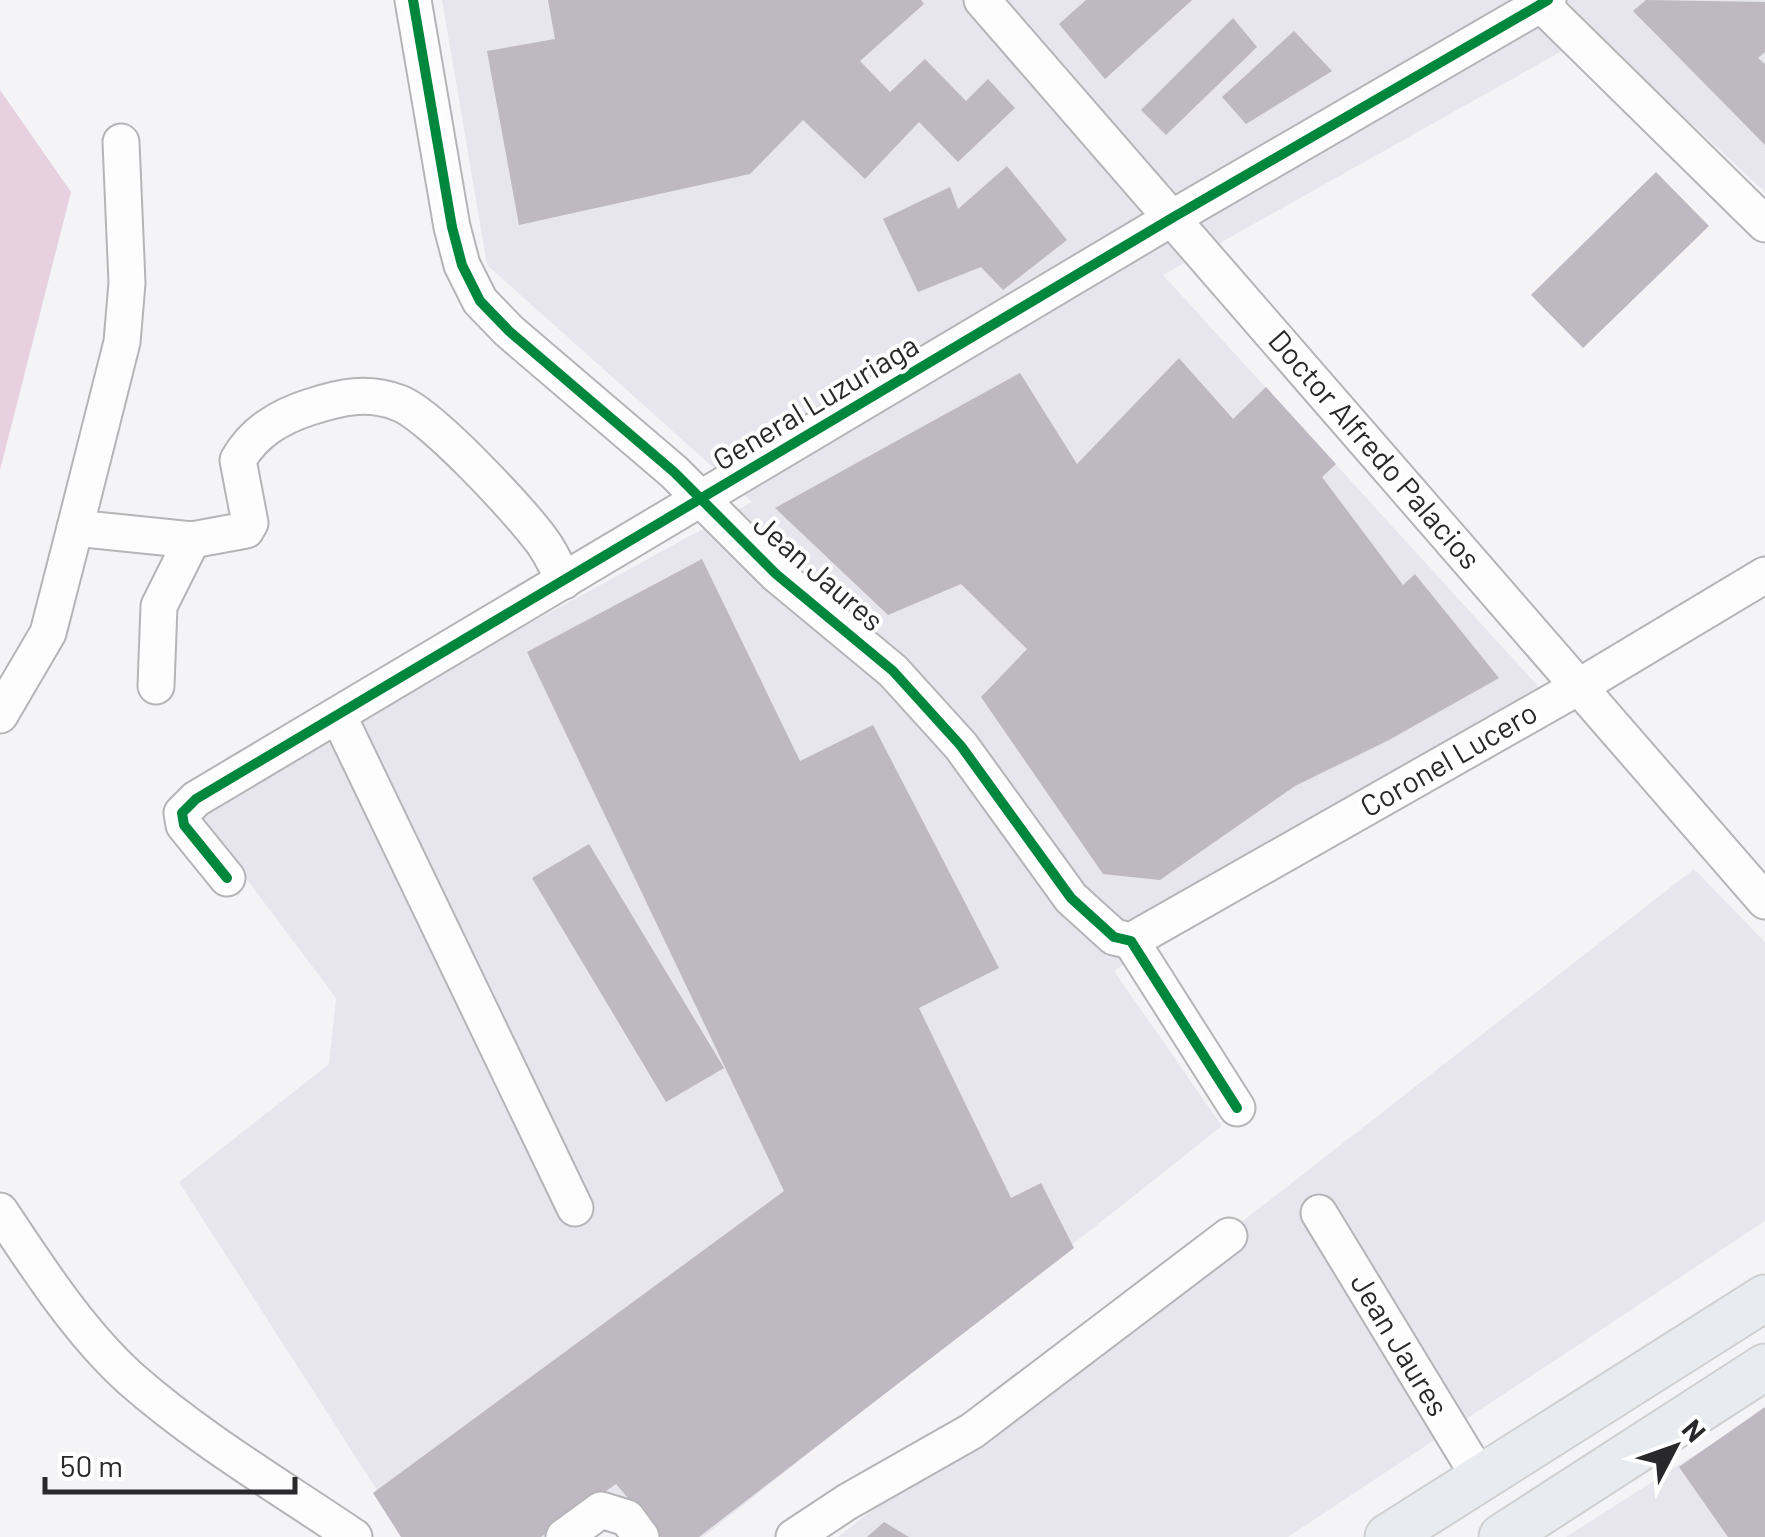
<svg xmlns="http://www.w3.org/2000/svg" width="1765" height="1537" viewBox="0 0 1765 1537" font-family="Barlow,sans-serif">
  <rect width="100%" height="100%" fill="#f4f4f7"/>
  <!-- built -->
  <g fill="#e7e6ee">
    <path d="M442,0H1765V192L1594,33L1163,275L1548,697L1114,971L1222,1126L703,1537H626L587,1502L545,1537H407L179,1182L329,1064L336,998L193,808L752,502L487,265Z"/>
    <path d="M1694,869L1765,942V1221L1288,1537H838Z"/>
    <path d="M1765,1410V1537H1566Z"/>
  </g>
  <!-- green -->
  <path fill="#e7d0df" d="M0,90L71,192L0,470Z"/>
  <!-- building -->
  <g fill="#bdb8c1">
    <path d="M548,0H921L924,4L860,61L890,92L925,59L966,101L988,79L1015,108L958,162L919,122L865,179L803,120L750,174L519,225L487,51L555,39Z"/>
    <path d="M1086,0H1192L1105,79L1059,24Z"/>
    <path d="M1646,0L1765,2V52L1758,58L1765,64V145L1633,11Z"/>
    <path d="M1233,18L1257,47L1166,135L1141,110Z"/>
    <path d="M1294,31L1332,71L1246,124L1222,97Z"/>
    <path d="M1007,166L1067,240L1003,290L981,267L918,292L883,219L950,187L958,209Z"/>
    <path d="M1656,172L1709,226L1583,348L1531,295Z"/>
    <path d="M1179,358L1233,419L1266,387L1336,464L1322,477L1403,585L1415,574L1499,678L1389,740L1295,786L1160,880L1103,874L981,697L1027,649L961,584L888,615L775,508L1020,373L1077,464Z"/>
    <path d="M702,559L800,761L873,725L999,968L919,1008L1011,1198L1041,1183L1074,1248L699,1537H661L616,1484L541,1537H401L373,1493L784,1191L527,652Z"/>
    <path d="M589,844L724,1068L666,1102L532,878Z"/>
    <path d="M1765,1407V1537H1728L1679,1467Z"/>
    <path d="M884,1522L909,1537H867Z"/>
  </g>
  <g fill="none" stroke-linecap="round" stroke-linejoin="round">
    <defs>
      <g id="minor">
        <path d="M413,0L452,227L462,265L480,301L509,331L674,472L776,574L893,671L961,746L1071,898L1114,937L1131,941L1237,1108"/>
        <path d="M982,0L1765,901"/>
        <path d="M1537,0L1765,224"/>
        <path d="M121,142L127,283L122,342L75,528L192,540"/>
        <path d="M156,686L159,606L192,540L246,530L250,523L238,460C254,432 279,417 310,407C341,397 367,391 399,403C430,414 520,511 542,541C551,553 557,567 564,581"/>
        <path d="M0,715L48,633L75,528"/>
        <path d="M338,715L575,1208"/>
        <path d="M227,878L184,825L182,813L196,799L1172,218L1548,0"/>
        <path d="M1131,941L1580,686L1765,575"/>
        <path d="M0,1211C38,1268 79,1332 131,1379C199,1439 279,1486 354,1537"/>
        <path d="M1319,1213L1480,1478"/>
        <path d="M564,1537L601,1510L627,1518L641,1537"/>
        <path d="M794,1537L847,1502L972,1431L1229,1236"/>
      </g>
      <g id="major">
        <path d="M1388,1537L1765,1298"/>
        <path d="M1502,1537L1765,1367"/>
      </g>
    </defs>
    <!-- minor casing -->
    <use href="#minor" stroke="#b5b5b8" stroke-width="39"/>
    <!-- major casing -->
    <use href="#major" stroke="#d0d0d1" stroke-width="49"/>
    <!-- minor -->
    <use href="#minor" stroke="#fdfdfe" stroke-width="35"/>
    <!-- major -->
    <use href="#major" stroke="#e8ebf0" stroke-width="45"/>
    <defs>
      <g id="cycleway">
        <path d="M413,0L452,227L462,265L480,301L509,331L674,472L776,574L893,671L961,746L1071,898L1114,937L1131,941L1237,1108"/>
        <path d="M227,878L184,825L182,813L196,799L1172,218L1548,0"/>
      </g>
    </defs>
    <!-- cycleway casing -->
    <use href="#cycleway" stroke="#fff" stroke-width="16"/>
    <!-- cycleway -->
    <use href="#cycleway" stroke="#00873e" stroke-width="10"/>
  </g>
  <g text-anchor="middle" stroke-width="8" stroke-linejoin="round" paint-order="stroke">
    <!-- street labels -->
    <g font-size="30" fill="#29292b" stroke="#fff">
      <text transform="translate(816 403) rotate(-31)" y="10">General Luzuriaga</text>
      <text transform="translate(1374 450) rotate(49)" y="10">Doctor Alfredo Palacios</text>
      <text transform="translate(818 573) rotate(41)" y="10">Jean Jaures</text>
      <text transform="translate(1449 760) rotate(-30)" y="10">Coronel Lucero</text>
      <text transform="translate(1399 1345) rotate(59)" y="10">Jean Jaures</text>
    </g>
  </g>
  <!-- north arrow -->
  <g transform="translate(1675 1447) rotate(49)" stroke="#ffffff" stroke-width="8" paint-order="stroke">
  <path d="M0-8L18 38L0 25L-18 38Z" fill="#29292b"/>
  <text y="-15" font-size="28" font-weight="bold" text-anchor="middle" fill="#29292b">N</text>
  </g>
  <!-- scale -->
  <path d="M45 1477v15h250v-15" fill="none" stroke="#29292b" stroke-width="5"/>
  <text x="60" y="1477" font-size="30" fill="#29292b" stroke="#ffffff" stroke-width="8" paint-order="stroke">50 m</text>
</svg>
